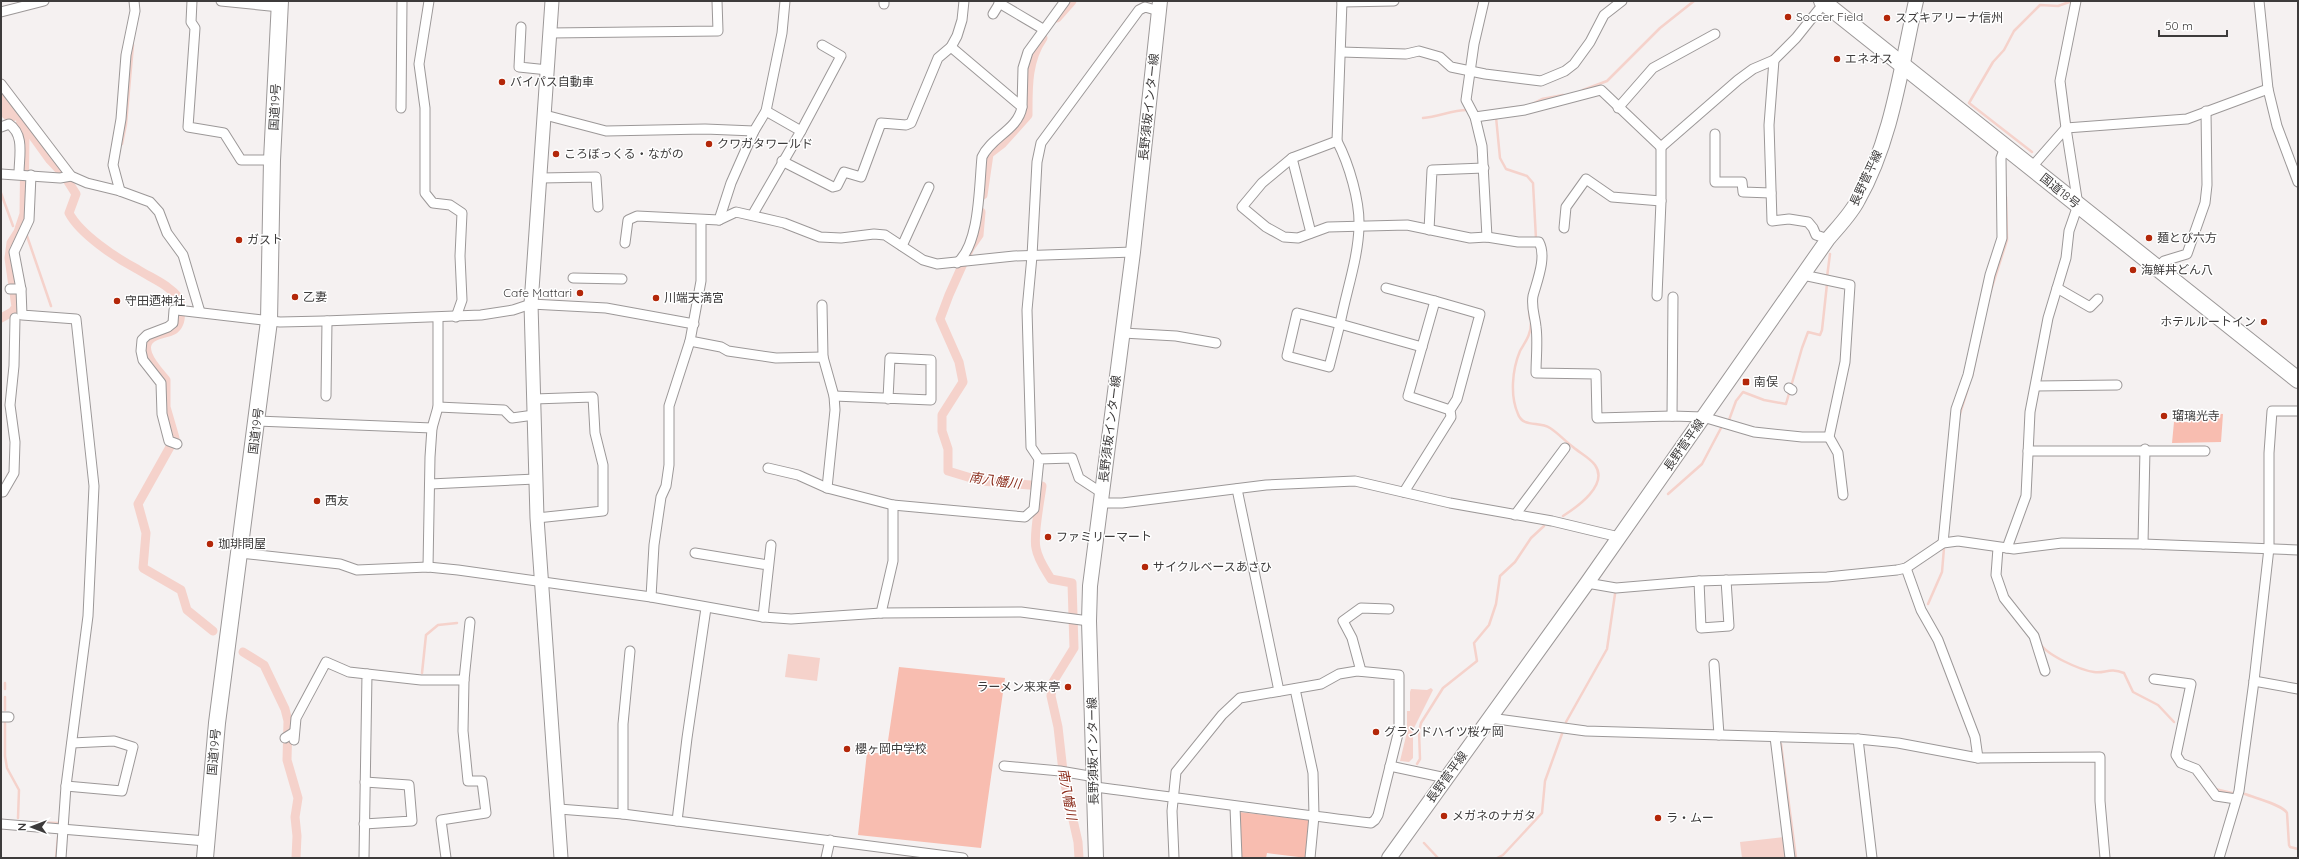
<svg xmlns="http://www.w3.org/2000/svg" width="2299" height="859" viewBox="0 0 2299 859" font-family="Quicksand,'Noto Sans JP',sans-serif">
  <rect width="100%" height="100%" fill="#f5f1f1"/>
  <!-- green -->
  <g fill="#f8bdb0">
    <path d="M2192,412L2223,414L2221,442L2172,443L2174,422H2191Z"/>
    <path d="M899,667L1005,678L981,848L858,835L867,752L886,754Z"/>
    <path d="M1239,812L1310,820L1307,858L1267,853L1266,858H1240Z"/>
  </g>
  <!-- water -->
  <g fill="#f5d2cb">
    <path d="M788,654L820,658L817,681L785,677Z"/>
    <path d="M1431,688L1433,690L1413,730V758L1409,762L1400,761L1407,732V711H1410V692L1411,689L1427,690Z"/>
    <path d="M1784,837L1786,858H1742L1740,842Z"/>
  </g>
  <g fill="none" stroke-linecap="round" stroke-linejoin="round">
    <!-- stream -->
    <g stroke="#f5d2cb" stroke-width="2.5">
      <path d="M1583,90L1607,81L1660,28L1694,1"/>
      <path d="M1532,104L1542,99L1563,95"/>
      <path d="M1505,109L1517,107"/>
      <path d="M1496,117L1500,158L1506,169L1527,176L1533,183L1536,239"/>
      <path d="M1423,118C1439,117 1451,110 1467,110"/>
      <path d="M122,144L126,124L133,45"/>
      <path d="M2032,152L1969,103L1993,62L2004,50L2014,31L2040,5L2058,6L2072,1"/>
      <path d="M1,193L13,226"/>
      <path d="M27,236L51,306"/>
      <path d="M1827,277L1830,254"/>
      <path d="M1991,290L2007,240L2006,197"/>
      <path d="M1529,308L1530,319"/>
      <path d="M1531,323C1531,335 1525,342 1520,351C1512,370 1510,396 1518,414C1523,428 1539,421 1550,428C1558,433 1565,441 1573,447C1580,453 1590,458 1595,465C1609,485 1577,507 1563,516"/>
      <path d="M1972,376L1976,357"/>
      <path d="M1960,414L1968,388"/>
      <path d="M1729,420L1736,401L1743,392L1764,400L1786,404L1802,348L1808,332L1820,335L1822,330L1827,284"/>
      <path d="M1668,494L1702,464L1721,428"/>
      <path d="M1928,604L1942,572L1944,548"/>
      <path d="M2040,643C2046,655 2080,670 2094,672C2105,674 2109,667 2124,673L2133,692L2158,705L2174,722"/>
      <path d="M422,673L426,635L438,625L457,623"/>
      <path d="M5,683V689"/>
      <path d="M5,697V710"/>
      <path d="M1566,722L1607,649L1615,594"/>
      <path d="M5,723V756L7,768L19,790L18,818"/>
      <path d="M1781,744L1796,858"/>
      <path d="M1417,764L1420,759L1419,731L1421,723L1443,688L1477,661L1474,643L1489,625L1496,604L1500,576L1515,562L1531,538L1544,526"/>
      <path d="M2215,789L2232,793"/>
      <path d="M2245,794C2255,798 2283,805 2287,813L2289,845L2290,847L2298,849"/>
      <path d="M32,822L58,823"/>
      <path d="M1424,843L1438,858"/>
      <path d="M56,858L58,837"/>
      <path d="M1497,858L1503,855L1542,813L1545,781L1563,731"/>
    </g>
    <!-- canal -->
    <g stroke="#f5d2cb" stroke-width="9">
      <path d="M1057,18L1072,1"/>
      <path d="M1,92L50,160L64,175L76,194L69,213C80,234 116,258 137,269C153,279 168,284 180,299C180,306 182,317 179,323C175,333 166,332 158,335C132,344 157,369 166,380V407L175,438L138,504L146,533L143,568L181,590L187,610L213,631"/>
      <path d="M983,195L989,154L1002,144L1028,115C1028,88 1027,61 1043,38"/>
      <path d="M981,212L979,235L970,248L949,295L940,319L959,362L963,382L942,415V431L948,449V471L981,481L1042,486C1040,501 1033,535 1036,548C1038,560 1045,569 1051,579L1072,583L1074,648L1053,682L1051,696L1058,727L1064,780L1078,842L1079,858"/>
      <path d="M1,318L12,312L16,307L9,258L11,243L18,232L24,214L25,134L19,125"/>
      <path d="M243,652L264,665L285,709L288,721L287,760L298,798L295,817L297,836L296,858"/>
    </g>
    <!-- river -->
    <path stroke="#f5d2cb" stroke-width="16" d="M1,106L11,114"/>
    <defs>
      <g id="street">
        <path d="M192,1L191,22L195,28L188,127L224,133L241,160H272"/>
        <path d="M221,1L280,7"/>
        <path d="M429,1L419,64L425,108V193L433,203L450,205L462,213L460,256L462,300L456,317"/>
        <path d="M884,1V4"/>
        <path d="M1342,1L1337,141C1349,164 1360,201 1359,227C1358,259 1346,292 1340,324L1422,347"/>
        <path d="M1484,1L1474,44L1466,100L1475,117L1482,146L1487,237"/>
        <path d="M2076,1L2060,81L2066,128L2187,119L2268,89"/>
        <path d="M2259,1L2268,89L2277,126L2298,182"/>
        <path d="M1342,2L1394,1"/>
        <path d="M999,3L1043,29"/>
        <path d="M1,12L44,1"/>
        <path d="M993,14L1001,1"/>
        <path d="M521,27L519,67L548,70"/>
        <path d="M550,33L718,31L717,1"/>
        <path d="M951,47L1022,107C1018,130 991,137 982,157C979,186 980,244 957,263"/>
        <path d="M1341,52L1406,54L1419,51L1440,57L1451,67L1485,74L1541,81L1565,71L1574,64L1590,42L1604,15L1622,1"/>
        <path d="M1774,60L1769,125L1772,221L1789,219L1808,222L1813,228L1816,235L1828,239"/>
        <path d="M1,84L71,176L87,183L120,191L150,202L159,212L167,233L183,255L200,312"/>
        <path d="M1022,107L1023,68L1028,52L1065,1"/>
        <path d="M401,108L402,1"/>
        <path d="M1618,108L1653,68L1715,34"/>
        <path d="M545,115L606,131L705,129L754,131L766,111L782,33L785,1"/>
        <path d="M1475,117L1525,110L1601,90L1661,147L1738,80L1753,69L1774,60L1796,38L1824,3"/>
        <path d="M1,127L9,124C25,135 19,156 19,174"/>
        <path d="M801,131L841,56L822,45"/>
        <path d="M1715,134V182H1742L1743,192L1771,193"/>
        <path d="M1337,141L1292,158L1262,183L1242,207L1266,227L1284,237L1298,238L1328,227L1407,225L1470,238L1487,237L1518,242H1539C1547,257 1537,281 1533,296C1531,307 1535,316 1536,327C1538,341 1536,358 1536,373L1596,374L1597,418L1672,416L1703,417L1754,432L1802,437H1829"/>
        <path d="M1292,158L1311,233"/>
        <path d="M782,161L833,187L837,186L844,172L861,177L881,123L906,125L911,123L938,58L951,47L957,36L962,20L964,1"/>
        <path d="M1,174L60,178L71,176"/>
        <path d="M31,175L29,220L14,252L21,289L22,315L76,319L94,486L88,616L66,786L61,858"/>
        <path d="M541,178L596,177L598,207"/>
        <path d="M120,191L113,165L121,119L126,55L135,11L134,1"/>
        <path d="M753,214L801,131L766,111"/>
        <path d="M719,220L731,183L754,131"/>
        <path d="M1564,228L1566,207L1586,179L1612,197L1661,201"/>
        <path d="M1429,230L1432,170L1484,168"/>
        <path d="M625,243L628,220L637,216L719,220L736,212L784,223L820,237L841,238L874,234L885,235L923,260L937,264L1014,256L1133,252"/>
        <path d="M902,246L929,187"/>
        <path d="M2158,268L2164,261L2187,254L2205,203L2207,185L2206,111"/>
        <path d="M1803,275L1850,285L1845,362L1829,437L1838,453L1843,495"/>
        <path d="M573,278L622,279"/>
        <path d="M1386,288L1435,301"/>
        <path d="M2057,288L2090,307L2098,299"/>
        <path d="M10,289H21"/>
        <path d="M1657,296L1661,201V147"/>
        <path d="M822,305L823,357"/>
        <path d="M1297,313L1340,324L1329,367L1287,356Z"/>
        <path d="M1123,333L1176,336L1216,343"/>
        <path d="M690,341L721,347L728,351L776,358L823,357L834,396L835,410L827,488"/>
        <path d="M2036,386L2117,385"/>
        <path d="M1789,388L1792,390"/>
        <path d="M326,396L327,321"/>
        <path d="M834,396L931,400V360L890,358L888,399"/>
        <path d="M534,399L593,397L595,433L603,465V511L537,518"/>
        <path d="M438,407L504,410L512,418L534,415"/>
        <path d="M1672,416L1673,297"/>
        <path d="M257,421L432,428"/>
        <path d="M177,444L169,441L162,414L161,383L143,360L141,351L142,340L147,335L168,327L173,323L174,310H177L280,322L324,321L481,315L513,310L531,304L606,308L694,324"/>
        <path d="M2028,451H2205"/>
        <path d="M1039,459L1031,447L1027,310L1032,256L1037,162L1041,143L1139,10L1145,7L1159,11"/>
        <path d="M768,468L798,475L827,488L893,505L1025,517L1034,509L1039,459L1072,458L1079,478L1102,493"/>
        <path d="M430,484L536,479"/>
        <path d="M1237,489L1279,691"/>
        <path d="M1,492H3L14,473L15,442L10,405L14,366L15,318"/>
        <path d="M1404,492L1451,417L1450,410L1408,396L1435,301L1480,314L1457,399L1450,410"/>
        <path d="M1100,503H1122L1266,485L1355,481L1450,503L1552,521L1619,537"/>
        <path d="M1515,515L1565,448"/>
        <path d="M1943,543L1956,409L1968,375L1990,275L2002,238L2001,158L2005,147"/>
        <path d="M2143,544L2145,449"/>
        <path d="M1998,548L1996,575L2004,598L2034,636L2045,671"/>
        <path d="M2007,548L2026,496L2030,412L2048,318L2066,258L2069,231L2078,205L2066,128L2031,168"/>
        <path d="M240,553L340,564L357,570L428,567L458,570L651,597L763,617L791,619L881,613L1021,612L1089,621"/>
        <path d="M695,553L768,565"/>
        <path d="M428,567L430,457L432,428L438,407V318"/>
        <path d="M1906,568L1921,610L1938,640L1975,737L1978,758"/>
        <path d="M1699,581L1701,628L1729,626L1726,580"/>
        <path d="M1587,583L1616,588L1699,581L1827,577L1897,570L1906,568L1943,543L1958,541L2014,549L2062,543L2143,544L2298,550"/>
        <path d="M651,597L654,545L661,497L666,486L669,465V406L690,341L701,281V220"/>
        <path d="M881,613L893,561V505"/>
        <path d="M763,617L771,545"/>
        <path d="M1714,664L1719,735"/>
        <path d="M1361,671L1352,638L1343,621L1361,608L1389,609"/>
        <path d="M367,674L421,680H464L463,731L468,781H482L486,813L441,820L446,858"/>
        <path d="M2154,679L2191,684L2176,755L2181,763L2196,769L2216,796L2236,799"/>
        <path d="M464,680L470,622"/>
        <path d="M2254,681L2298,689"/>
        <path d="M1295,689L1313,773L1314,816L1310,858"/>
        <path d="M1,717H9"/>
        <path d="M1490,718L1586,731L1858,739L1898,743L1978,758L2100,757V801L2105,858"/>
        <path d="M1775,737L1790,858"/>
        <path d="M285,738L293,733"/>
        <path d="M1858,739L1872,858"/>
        <path d="M294,740L296,718L326,662L349,672L367,674L364,858"/>
        <path d="M1004,766L1060,771L1095,777"/>
        <path d="M1390,766L1446,778"/>
        <path d="M66,786L122,791L133,747L114,741L72,743"/>
        <path d="M1095,787C1187,799 1279,812 1371,823L1375,820L1378,815L1399,730V675L1357,671L1339,674L1321,684L1240,698L1222,715L1176,772L1172,811L1174,858"/>
        <path d="M1235,807L1237,858"/>
        <path d="M559,809L623,814L963,858"/>
        <path d="M623,814V724L630,651"/>
        <path d="M677,821L687,738L706,608"/>
        <path d="M1,824L206,841"/>
        <path d="M364,824L412,821L409,785L365,782"/>
        <path d="M826,858L830,840"/>
        <path d="M2219,858L2239,791L2254,681L2269,548V453L2272,411H2298"/>
      </g>
      <path id="secondary" d="M552,1L531,304L537,518L561,858"/>
      <g id="primary">
        <path d="M1096,858L1089,621L1090,586L1133,252L1160,1"/>
        <path d="M1389,858L1587,583L1828,239C1838,227 1851,214 1858,200C1892,140 1901,67 1916,1"/>
      </g>
      <g id="highway">
        <path d="M1822,1L2298,380"/>
        <path d="M205,858L217,723L269,321L272,160L280,1"/>
      </g>
    </defs>
    <!-- street casing -->
    <use href="#street" stroke="#9c9898" stroke-width="11"/>
    <!-- secondary casing -->
    <use href="#secondary" stroke="#9c9898" stroke-width="15"/>
    <!-- primary casing -->
    <use href="#primary" stroke="#9c9898" stroke-width="16"/>
    <!-- highway casing -->
    <use href="#highway" stroke="#9c9898" stroke-width="18"/>
    <!-- street -->
    <use href="#street" stroke="#fff" stroke-width="9"/>
    <!-- secondary -->
    <use href="#secondary" stroke="#fff" stroke-width="13"/>
    <!-- primary -->
    <use href="#primary" stroke="#fff" stroke-width="14"/>
    <!-- highway -->
    <use href="#highway" stroke="#fff" stroke-width="16"/>
  </g>
  <!-- markers -->
  <g fill="#b32709" stroke="#fff" stroke-width="1.5">
    <circle cx="1788" cy="17" r="4"/>
    <circle cx="1887" cy="18" r="4"/>
    <circle cx="1837" cy="59" r="4"/>
    <circle cx="502" cy="82" r="4"/>
    <circle cx="709" cy="144" r="4"/>
    <circle cx="556" cy="154" r="4"/>
    <circle cx="2149" cy="238" r="4"/>
    <circle cx="239" cy="240" r="4"/>
    <circle cx="2133" cy="270" r="4"/>
    <circle cx="580" cy="293" r="4"/>
    <circle cx="295" cy="297" r="4"/>
    <circle cx="656" cy="298" r="4"/>
    <circle cx="117" cy="301" r="4"/>
    <circle cx="2264" cy="322" r="4"/>
    <rect x="1742" y="378" width="8" height="8" rx="2"/>
    <circle cx="2164" cy="416" r="4"/>
    <circle cx="317" cy="501" r="4"/>
    <circle cx="1048" cy="537" r="4"/>
    <circle cx="210" cy="544" r="4"/>
    <circle cx="1145" cy="567" r="4"/>
    <circle cx="1068" cy="687" r="4"/>
    <circle cx="1376" cy="732" r="4"/>
    <circle cx="847" cy="749" r="4"/>
    <circle cx="1444" cy="816" r="4"/>
    <circle cx="1658" cy="818" r="4"/>
  </g>
  <g text-anchor="middle" stroke-width="3" stroke-linejoin="round" paint-order="stroke">
    <!-- poi labels -->
    <g font-size="12" fill="#3d3b3b" stroke="#fff" text-anchor="start">
      <text x="1796" y="21">Soccer Field</text>
      <text x="1895" y="22">スズキアリーナ信州</text>
      <text x="1845" y="63">エネオス</text>
      <text x="510" y="86">バイパス自動車</text>
      <text x="717" y="148">クワガタワールド</text>
      <text x="564" y="158">ころぼっくる・ながの</text>
      <text x="2157" y="242">麺とび六方</text>
      <text x="247" y="244">ガスト</text>
      <text x="2141" y="274">海鮮丼どん八</text>
      <text x="572" y="297" text-anchor="end">Cafe Mattari</text>
      <text x="303" y="301">乙妻</text>
      <text x="664" y="302">川端天満宮</text>
      <text x="125" y="305">守田迺神社</text>
      <text x="2256" y="326" text-anchor="end">ホテルルートイン</text>
      <text x="1754" y="386">南俣</text>
      <text x="2172" y="420">瑠璃光寺</text>
      <text x="325" y="505">西友</text>
      <text x="1056" y="541">ファミリーマート</text>
      <text x="218" y="548">珈琲問屋</text>
      <text x="1153" y="571">サイクルベースあさひ</text>
      <text x="1060" y="691" text-anchor="end">ラーメン来来亭</text>
      <text x="1384" y="736">グランドハイツ桜ケ岡</text>
      <text x="855" y="753">櫻ヶ岡中学校</text>
      <text x="1452" y="820">メガネのナガタ</text>
      <text x="1666" y="822">ラ・ムー</text>
    </g>
    <!-- street labels -->
    <g font-size="12" fill="#3d3b3b" stroke="#fff">
      <text transform="translate(275 107) rotate(-87)" y="4">国道19号</text>
      <text transform="translate(1149 107) rotate(-84)" y="4">長野須坂インター線</text>
      <text transform="translate(1866 178) rotate(-65)" y="4">長野菅平線</text>
      <text transform="translate(2060 191) rotate(39)" y="4">国道18号</text>
      <text transform="translate(1110 429) rotate(-83)" y="4">長野須坂インター線</text>
      <text transform="translate(256 431) rotate(-83)" y="4">国道19号</text>
      <text transform="translate(1684 445) rotate(-55)" y="4">長野菅平線</text>
      <text transform="translate(1093 751) rotate(-91)" y="4">長野須坂インター線</text>
      <text transform="translate(214 752) rotate(-85)" y="4">国道19号</text>
      <text transform="translate(1447 777) rotate(-54)" y="4">長野菅平線</text>
    </g>
    <!-- water labels -->
    <g font-size="13" font-style="italic" fill="#8b2d1c" stroke="#fff">
      <text transform="translate(995 480) rotate(8)" y="5">南八幡川</text>
      <text transform="translate(1068 794) rotate(80)" y="5">南八幡川</text>
    </g>
  </g>
  <!-- border -->
  <rect width="2299" height="859" fill="none" stroke="#3d3b3b" stroke-width="4"/>
  <!-- north arrow -->
  <g transform="translate(32 827) rotate(270)" stroke="#ffffff" stroke-width="3" paint-order="stroke">
  <path d="M0-3L7 15L0 10L-7 15Z" fill="#3d3b3b"/>
  <text y="-6" font-size="11" font-weight="bold" text-anchor="middle" fill="#3d3b3b">N</text>
  </g>
  <!-- scale -->
  <path d="M2159 30v6h68v-6" fill="none" stroke="#3d3b3b" stroke-width="2"/>
  <text x="2165" y="30" font-size="12" fill="#3d3b3b" stroke="#ffffff" stroke-width="3" paint-order="stroke">50 m</text>
</svg>
